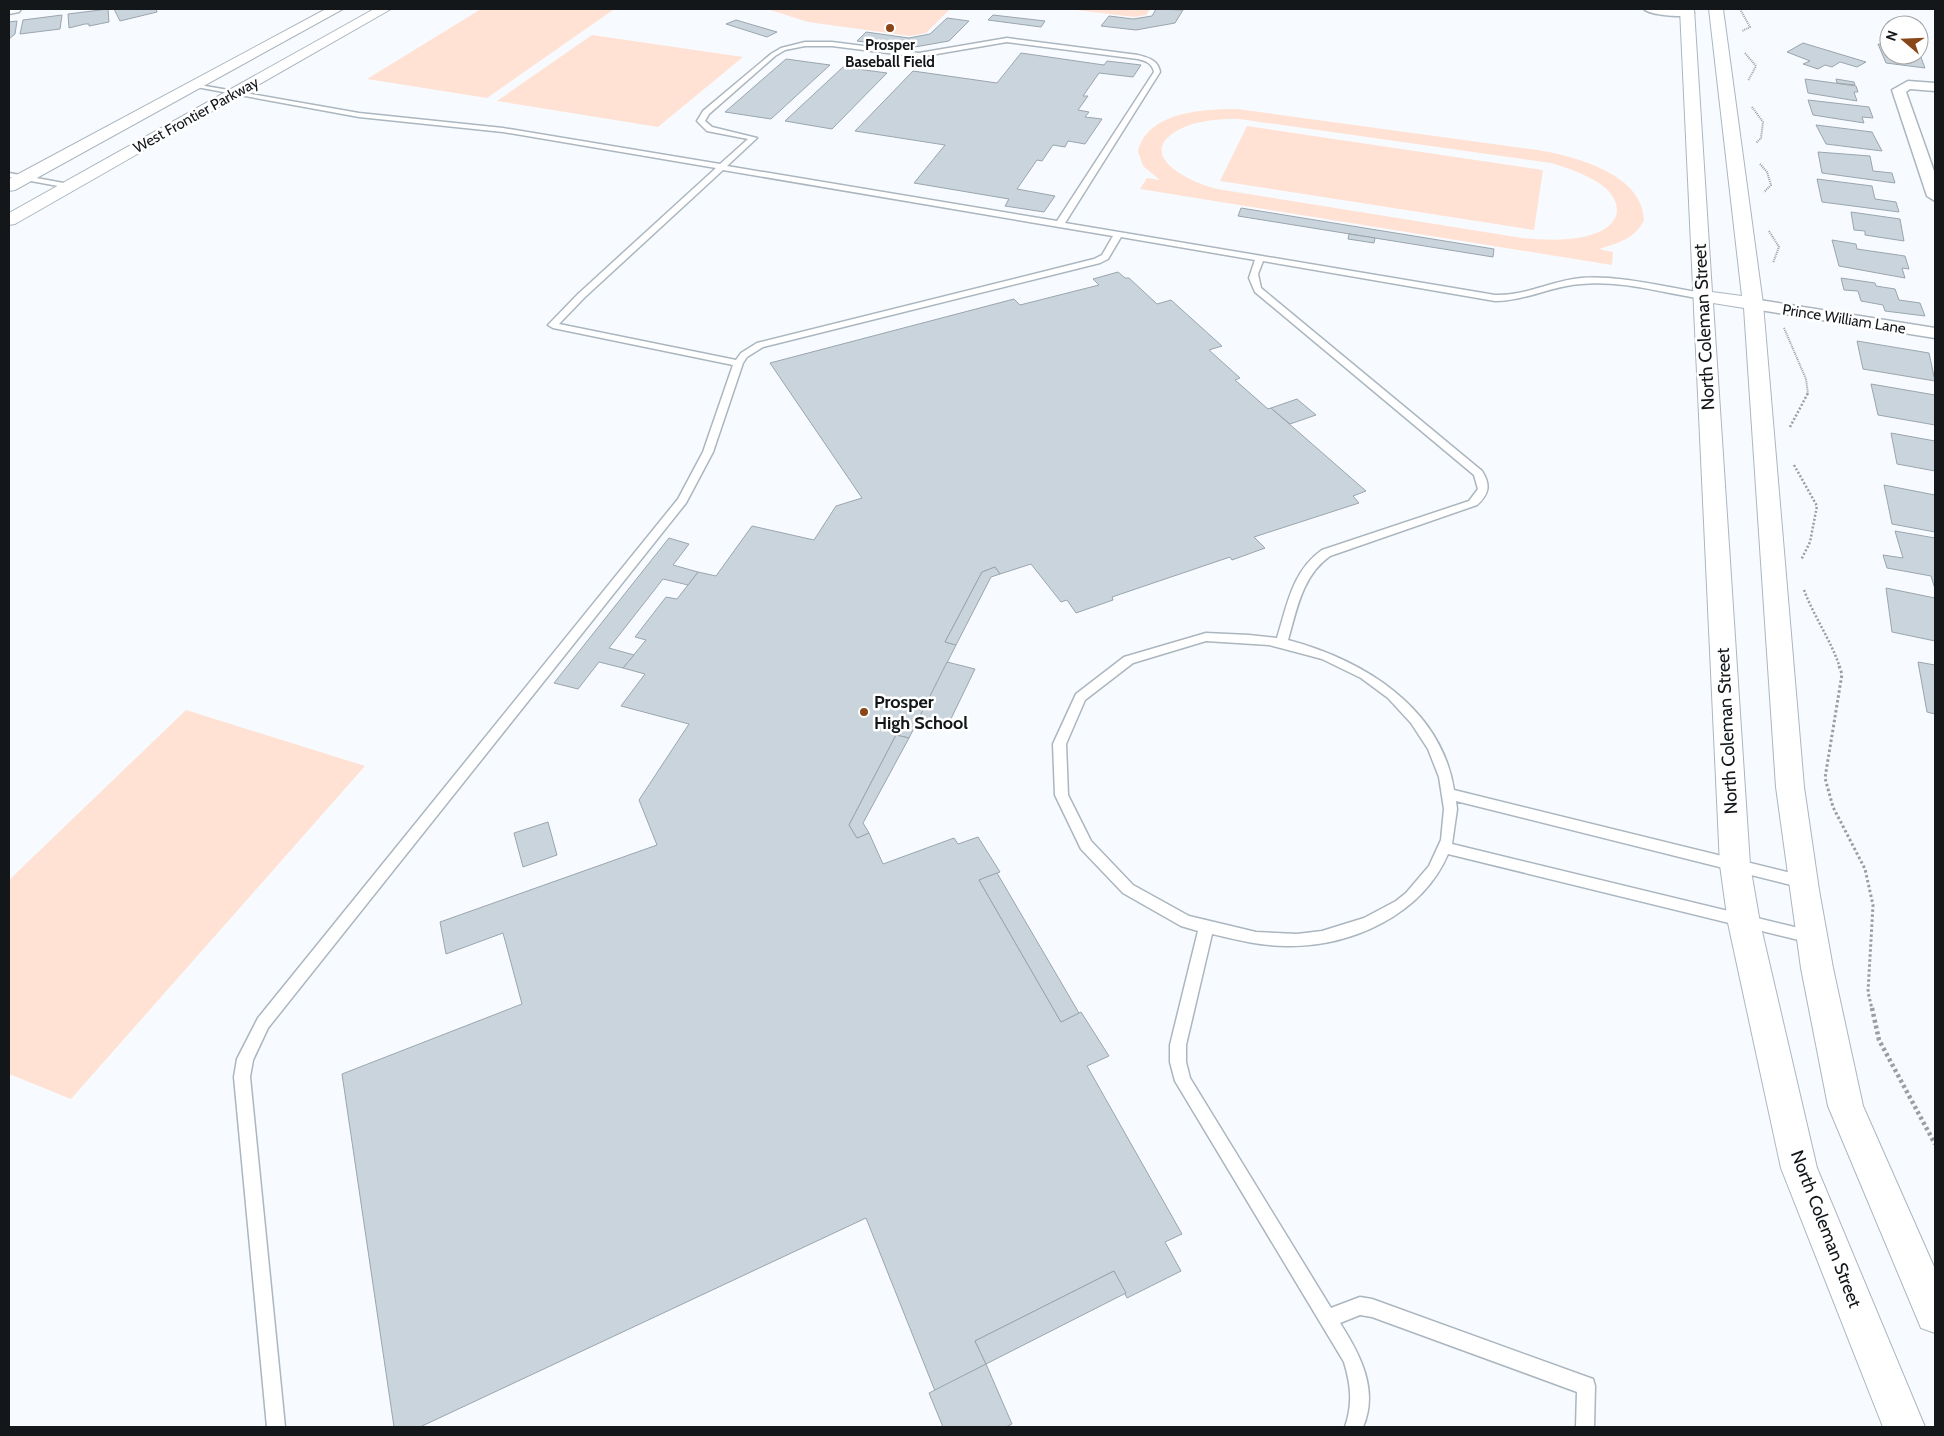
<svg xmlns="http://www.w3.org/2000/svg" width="1944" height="1436" viewBox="0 0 1944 1436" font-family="Cabin,sans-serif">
  <rect width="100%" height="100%" fill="#f7fbff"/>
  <!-- green -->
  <g fill="#ffe2d3" fill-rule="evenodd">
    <path d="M481,9L613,10L487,98L367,79Z"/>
    <path d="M767,9H950L926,33L910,36L808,22Z"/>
    <path d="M1068,9H1150L1146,15L1134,17Z"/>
    <path d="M592,35L743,57L658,127L497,101Z"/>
    <path d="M1238,109L1530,149C1568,154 1643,172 1644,220C1635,239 1618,243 1599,249L1613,252L1612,265L1140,189L1147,178L1160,180L1143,166L1138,151C1148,111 1205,109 1238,109ZM1239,119L1551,163C1571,169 1617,183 1617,210C1617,220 1608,228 1599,232C1575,242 1547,240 1522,238L1217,189C1192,183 1133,156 1178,130C1196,120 1220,119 1239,119Z"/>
    <path d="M1247,126L1543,170L1534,230L1220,181Z"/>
    <path d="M186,710L365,766L71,1099L9,1074V880Z"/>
  </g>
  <!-- building -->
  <g fill="#c9d4dd" stroke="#9ba5ae">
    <path d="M108,9L109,22L89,26V24H85L69,28L68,14Z"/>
    <path d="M114,9H156L157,12L120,21Z"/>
    <path d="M1156,9L1183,10L1175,23L1136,30L1101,26L1109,16L1133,19L1152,16Z"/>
    <path d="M62,15L60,29L20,34L23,20Z"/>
    <path d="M993,15L1045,21L1041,27L988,20Z"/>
    <path d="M947,18L969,21L949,41L909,48L857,41L866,32L909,38L930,34Z"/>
    <path d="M736,20L777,32L767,37L726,24Z"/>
    <path d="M17,21L15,34L9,39V22Z"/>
    <path d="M1803,43L1866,62L1857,67L1840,62L1832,67L1825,65L1818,69L1803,64L1810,61L1787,52Z"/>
    <path d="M1878,44L1889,45V55H1919V52L1925,68L1886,63Z"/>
    <path d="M1021,53L1104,65L1107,61L1141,65L1133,77L1099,73L1083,96H1088L1078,110L1089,112L1085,117L1102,119L1085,144L1068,141L1065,147L1053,145L1042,161L1037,160L1017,189L1055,196L1044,212L1005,206L1009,199L914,183L945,145L855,131L913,71L997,83Z"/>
    <path d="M786,59L830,65L771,119L725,112Z"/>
    <path d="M843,67L887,73L832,129L785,121Z"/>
    <path d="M1805,79L1856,86L1858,92H1854L1857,101L1808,93Z"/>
    <path d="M1836,79L1854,82L1855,85L1837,83Z"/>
    <path d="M1808,100L1869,107L1873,118L1862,117L1864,123L1813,115Z"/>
    <path d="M1816,125L1872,132L1882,151L1826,144Z"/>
    <path d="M1818,152L1870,156L1873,171L1892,173L1895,183L1822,173Z"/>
    <path d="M1817,179L1872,186L1875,199L1896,202L1899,212L1822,202Z"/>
    <path d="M1241,208L1494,249L1493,257L1238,216Z"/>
    <path d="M1851,212L1900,219L1904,241L1865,235V231L1854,230Z"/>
    <path d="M1349,234L1375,238L1374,243L1348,239Z"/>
    <path d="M1832,240L1856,244L1857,249L1905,256L1909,269L1902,268L1905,278L1839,266Z"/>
    <path d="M1118,272L1125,278H1129L1157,304L1171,300L1222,346L1209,350L1240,378L1235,380L1268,409L1271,408L1366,491L1353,496L1359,503L1254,537L1265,548L1232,560L1230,557L1112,597L1113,600L1076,613L1067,600L1061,602L1031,564L1000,574L995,567L982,572L945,642L956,645L909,738L896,735L849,825L857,838L869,833L883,864L954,838L958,844L978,837L1000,872L979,880L1061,1022L1081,1012L1109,1056L1087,1066L1182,1234L1165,1242L1181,1271L1127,1298L1114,1271L975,1341L986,1364L935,1391L866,1218L420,1427H394L342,1074L522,1004L503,933L446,954L440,922L657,845L639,800L689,724L621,706L645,674L623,668L646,640L635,637L666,597L677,599L698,572L716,576L752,526L814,540L836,506L862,498L770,363L1014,299L1020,305L1099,285L1093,279Z"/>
    <path d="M1841,278L1875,283L1876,286L1895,289L1899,300L1920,303L1925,316L1885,311L1883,305L1861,301L1858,291L1844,290Z"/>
    <path d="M1857,341L1929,353L1935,381L1863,369Z"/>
    <path d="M1871,384L1935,395V425L1878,415Z"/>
    <path d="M1297,399L1316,415L1290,424L1271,408Z"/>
    <path d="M1891,433L1935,441V471L1897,464Z"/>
    <path d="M1884,485L1935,495V532L1892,524Z"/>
    <path d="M1895,531L1935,538V589L1931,576L1887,568L1883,555L1903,558Z"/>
    <path d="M669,538L689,544L673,565L698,572L688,585L663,579L609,648L634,655L628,662L623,668L599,662L578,689L554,683Z"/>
    <path d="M995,567L1000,574L991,577L956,645L945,642L982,572Z"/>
    <path d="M1886,588L1935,598V641L1892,632Z"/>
    <path d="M947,662L975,669L948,725L919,718Z"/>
    <path d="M1918,662L1935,665V714L1927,712Z"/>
    <path d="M896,735L909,738L863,823L869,833L857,838L849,825Z"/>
    <path d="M548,822L557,855L523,867L514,833Z"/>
    <path d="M997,873L1079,1013L1061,1022L979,880Z"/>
    <path d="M1114,1271L1126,1293L986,1364L975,1341Z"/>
    <path d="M986,1364L1012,1424L1006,1427H943L929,1393Z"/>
  </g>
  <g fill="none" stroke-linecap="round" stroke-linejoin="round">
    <defs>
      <g id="service">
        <path d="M1007,38L1138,55C1149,58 1158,60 1160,72L1065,223L1495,295C1525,296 1551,281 1581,278C1622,275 1663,287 1703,293L1707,296L1703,299C1663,293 1622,280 1581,284C1551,286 1525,301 1495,301L1263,261L1258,274L1261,288L1482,471C1491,485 1489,494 1477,505L1330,556C1302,576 1297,609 1288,640C1363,660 1441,707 1454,790L1803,876L1808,878L1810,882L1808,886L1803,888L1456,801L1457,809L1452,844L1811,931L1816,933L1818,937L1816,941L1811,943L1448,854C1422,915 1351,947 1287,946C1261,946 1237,940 1212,934L1186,1045V1062L1190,1078L1331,1308L1360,1297L1372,1299L1593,1379L1595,1386L1594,1427H1576L1577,1392L1372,1317L1360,1315L1340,1323C1360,1354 1379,1390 1363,1427H1345C1353,1404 1351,1385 1344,1362L1175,1081L1170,1062V1045L1198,931L1181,926L1123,893L1081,849L1055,795L1053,744L1076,694L1124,657L1206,633L1249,635L1277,638C1287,606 1292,571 1322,550L1469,501L1478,489L1474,475L1255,292L1249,278L1255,260L1121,237L1108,259L1100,263L763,347L747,357L743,363L713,452L686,503L268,1028L253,1060L250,1077L285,1427H267L234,1077L237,1059L258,1018L678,499L703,452L733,365L553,328L548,325L578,294L716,168L503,132L359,117L191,86L194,84L359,113L503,128L720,164L748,139L707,131L697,121L703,111L771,54L781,48L805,42H832L919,53ZM1007,42L1138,59C1146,61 1152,63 1154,72L1057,221L727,166L757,138L712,127L705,121L709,114L775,56L785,50L805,46H832L919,57ZM723,170L1059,227L1113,236L1102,255L1094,259L757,343L741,353L736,360L559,324L584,298ZM1206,641L1269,645L1322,659L1361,678L1388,698L1411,723L1428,749L1439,777L1444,809L1441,840L1429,866L1406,893L1396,901L1364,918L1322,931L1297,934L1256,932L1189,916L1133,885L1091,841L1068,795L1066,744L1085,700L1133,663Z"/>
        <path d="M9,173L69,184L73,186L69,188L9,177Z"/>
      </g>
      <g id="minor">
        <path d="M9,9H21L19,12L9,14Z"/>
        <path d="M1644,9L1692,10L1694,13C1689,19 1649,15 1644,9Z"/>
        <path d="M1908,81L1935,83V91L1910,89L1906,92L1935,174V201L1927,196L1892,90Z"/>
        <path d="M1753,299L1935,328V338L1747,308L1744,304L1747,300Z"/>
      </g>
      <g id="tertiary">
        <path d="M326,9H343L15,190L9,191V179Z"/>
        <path d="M374,9H391L15,224L9,225V213Z"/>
        <path d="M1680,9H1694L1712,292L1742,296L1709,9H1723L1763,304L1804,787L1819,890L1833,968L1863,1106L1935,1269V1333L1921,1328L1828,1106L1801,968L1776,787L1744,308L1713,303L1750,865L1760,923L1817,1168L1925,1427H1883L1781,1168L1728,923L1720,865Z"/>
      </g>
    </defs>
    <!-- service casing -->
    <use href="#service" stroke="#abb6bf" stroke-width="3"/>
    <!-- minor casing -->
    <use href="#minor" stroke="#abb6bf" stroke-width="3"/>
    <!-- tertiary casing -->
    <use href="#tertiary" stroke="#abb6bf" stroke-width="2"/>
    <!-- path-far3 -->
    <g stroke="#9a9ea1" stroke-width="2" stroke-dasharray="1 1" stroke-linecap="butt">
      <path d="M1740,9L1750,27L1742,31"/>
      <path d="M1745,53L1756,66L1748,81"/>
      <path d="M1752,107L1763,122L1761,138L1756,143"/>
      <path d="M1760,164L1767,172L1771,185L1764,192"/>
      <path d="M1769,231L1779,247L1773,263"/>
      <path d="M1784,328L1806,379L1808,394"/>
    </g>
    <!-- path-far2 -->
    <g stroke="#9a9ea1" stroke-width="2.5" stroke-dasharray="2 2" stroke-linecap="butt">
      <path d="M1790,427L1808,393"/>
      <path d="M1794,465L1817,506L1810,542L1801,560"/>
      <path d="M1804,590C1814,617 1831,640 1840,668"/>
    </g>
    <!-- path-far1 -->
    <path stroke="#9a9ea1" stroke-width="3" stroke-dasharray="2.5 2.5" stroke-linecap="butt" d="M1839,666L1842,674L1825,778L1833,807L1865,869L1873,905L1868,992L1872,1009"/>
    <!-- path -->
    <path stroke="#9a9ea1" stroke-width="4.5" stroke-dasharray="3 3" stroke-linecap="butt" d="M1872,1008L1879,1040L1935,1144"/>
    <!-- service -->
    <use href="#service" fill="#fff" fill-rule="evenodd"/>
    <!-- minor -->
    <use href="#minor" fill="#fff" fill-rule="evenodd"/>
    <!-- tertiary -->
    <use href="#tertiary" fill="#fff" fill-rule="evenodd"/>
  </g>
  <!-- markers -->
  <g fill="#894618" stroke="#fff" stroke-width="2">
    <circle cx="890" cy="28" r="5"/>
    <circle cx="864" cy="712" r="5"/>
  </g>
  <g text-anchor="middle" stroke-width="5" stroke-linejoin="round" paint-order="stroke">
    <!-- far-poi labels -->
    <g font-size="15" font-weight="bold" fill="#13171a" stroke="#fff">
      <text x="890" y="50">Prosper<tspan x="890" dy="17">Baseball Field</tspan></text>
    </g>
    <!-- far-street labels -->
    <g font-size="15" fill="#13171a" stroke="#fff">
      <text transform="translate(196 115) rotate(-29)" y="5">West Frontier Parkway</text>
      <text transform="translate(1844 319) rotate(9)" y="5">Prince William Lane</text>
    </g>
    <!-- street labels -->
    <g font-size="18" fill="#13171a" stroke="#fff">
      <text transform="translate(1704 327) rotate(-93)" y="6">North Coleman Street</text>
      <text transform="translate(1727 731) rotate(-93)" y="6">North Coleman Street</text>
      <text transform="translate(1826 1229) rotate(69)" y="6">North Coleman Street</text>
    </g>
    <!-- poi labels -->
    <g font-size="18" font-weight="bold" fill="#13171a" stroke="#fff" text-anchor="start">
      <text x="874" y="708">Prosper<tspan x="874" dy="21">High School</tspan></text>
    </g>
  </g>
  <!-- border -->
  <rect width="1944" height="1436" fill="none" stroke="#13171a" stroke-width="20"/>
  <!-- north arrow -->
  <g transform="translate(1904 40) rotate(289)"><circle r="24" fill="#ffffff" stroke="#a1a2a3"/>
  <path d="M0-4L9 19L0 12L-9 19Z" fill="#894618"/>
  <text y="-8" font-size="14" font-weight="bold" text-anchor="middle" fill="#13171a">N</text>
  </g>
</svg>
